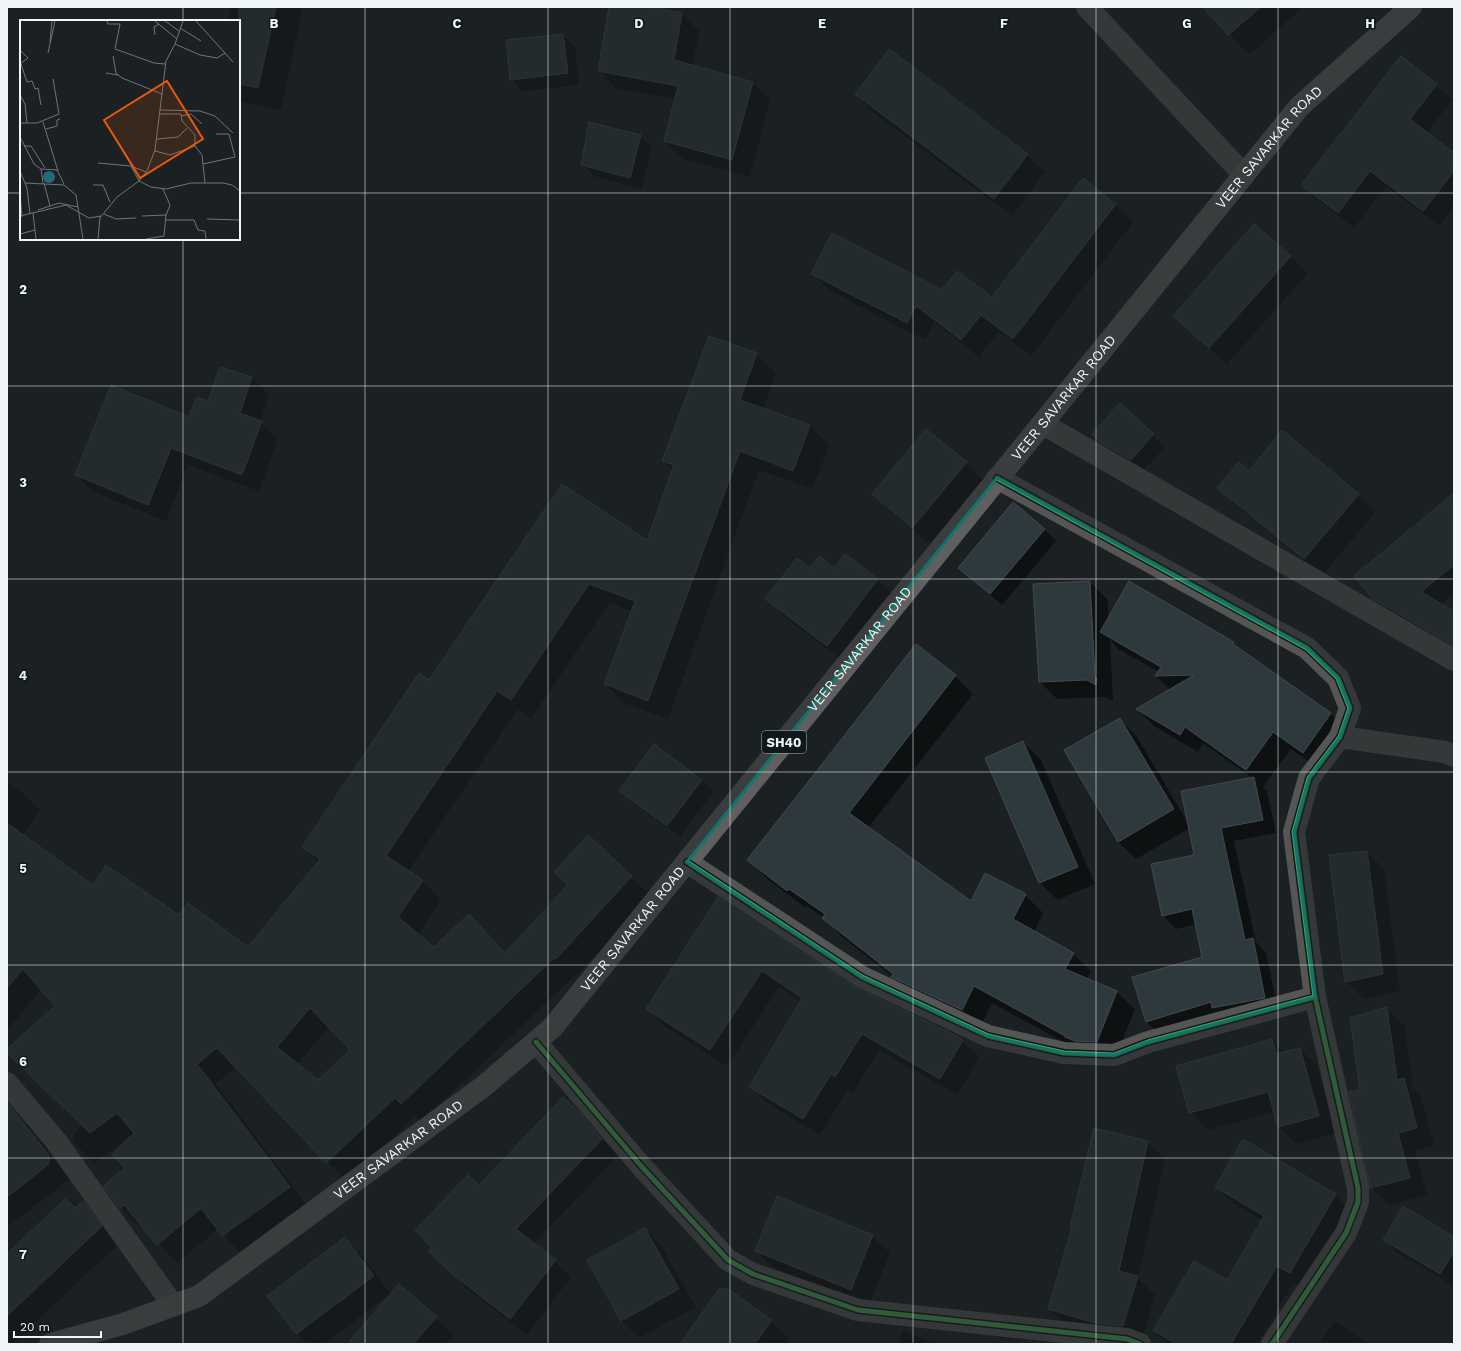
<svg xmlns="http://www.w3.org/2000/svg" width="1461" height="1351" viewBox="0 0 1461 1351" font-family="'Work Sans',sans-serif">
  <rect width="100%" height="100%" fill="#1b2022"/>
  <!-- shadow -->
  <g fill="#0007" fill-rule="evenodd">
    <path d="M231,7H303L281,110L239,101V21H228Z"/>
    <path d="M610,7H646L681,13L699,31L693,66L753,82L770,100L750,177L683,159L665,141L676,99L616,89L599,71Z"/>
    <path d="M1204,7H1303L1249,55Z"/>
    <path d="M563,35L575,47L579,85L523,91L511,79Z"/>
    <path d="M1436,85L1452,100L1427,133L1454,154V207L1439,226L1386,186L1354,228L1318,200L1302,185Z"/>
    <path d="M856,94L1027,155L1045,172L1012,216L873,112Z"/>
    <path d="M640,136L652,148L641,189L594,176L582,164Z"/>
    <path d="M1083,180L1116,205L1133,222L1031,356L999,331L979,357L934,322L925,340L830,291L812,273L992,299Z"/>
    <path d="M1290,256L1307,274L1227,364L1174,316Z"/>
    <path d="M757,354L776,373L763,409L810,426L829,445L813,489L759,470L668,719L624,703L605,684L632,611L609,603L531,719L517,709L408,872L422,881L441,900L418,935L434,948L488,935L506,954L569,886L588,836L651,896L575,977L574,976L421,1122L415,1116L346,1181L236,1067L216,1084L308,1207L242,1255L218,1229L177,1263L142,1225L140,1227L121,1208L133,1134L94,1164L72,1140L88,1114L57,1006L41,989L7,1031V781L20,791L40,810L22,835L93,886L179,917L248,949L319,863L303,847L429,681L647,542L673,470L663,461ZM329,1026L351,1050L318,1081L297,1065Z"/>
    <path d="M221,368L252,378L269,395L260,422L278,439L259,491L188,465L166,521L93,492L76,475L190,418L209,402Z"/>
    <path d="M1120,405L1165,447L1143,471L1114,455L1093,434Z"/>
    <path d="M927,430L966,463L984,481L930,544L891,512L874,494Z"/>
    <path d="M1249,472L1358,495L1375,512L1322,576L1236,505L1219,488Z"/>
    <path d="M1454,494V594L1441,605L1454,612V652L1390,615L1373,598Z"/>
    <path d="M1044,529L1056,541L1002,605L959,568Z"/>
    <path d="M810,569L835,570L877,580L895,597L845,662L784,616L767,599Z"/>
    <path d="M1090,582L1108,600V618L1233,643L1242,652L1331,714L1348,732L1321,770L1291,749L1263,787L1267,791L1276,833L1234,841L1256,942L1266,953L1278,1011L1160,1035L1146,1021L1203,957L1196,924L1176,929L1163,915L1195,856L1190,828L1136,859L1118,842L1120,719L1137,737L1188,823L1252,778L1203,743L1198,752L1154,726L1137,709L1170,690L1156,676L1159,672L1118,649L1110,640L1113,701L1105,697L1057,699L1040,682Z"/>
    <path d="M955,676L973,694L868,828L971,902L1025,895L1043,913L1034,932L1073,954L1091,971L1087,979L1117,992L1135,1009L1115,1059L1080,1051L992,1003L980,1027L910,994L892,976L841,936L824,918L807,906L806,908L766,878L749,860Z"/>
    <path d="M1023,742L1041,760L1095,884L1058,900L1040,883L986,758Z"/>
    <path d="M701,780L713,792L680,837L632,802L621,791Z"/>
    <path d="M1367,852L1384,869L1400,991L1364,999L1346,981Z"/>
    <path d="M718,899L855,988L962,1041L979,1058L957,1095L879,1050L853,1093L848,1090L820,1135L767,1103L751,1087L801,1002L779,987L727,1066L664,1026L647,1009Z"/>
    <path d="M1387,1008L1405,1026L1413,1088L1421,1096L1434,1145L1415,1151L1427,1195L1389,1205L1371,1188L1350,1093L1361,1090Z"/>
    <path d="M1272,1040L1284,1053L1300,1049L1317,1066L1336,1133L1296,1144L1279,1127L1274,1112L1208,1130L1190,1112Z"/>
    <path d="M7,1104L24,1121L70,1179L7,1227Z"/>
    <path d="M581,1116L618,1156L533,1244L555,1261L571,1277L527,1335L469,1290L445,1267L479,1186Z"/>
    <path d="M1147,1142L1165,1159L1138,1278L1155,1295L1141,1343L1067,1326L1049,1309L1073,1228L1071,1226Z"/>
    <path d="M1216,1186L1335,1195L1352,1212L1306,1289L1294,1282L1257,1344H1168L1154,1330L1228,1282L1263,1221L1232,1203Z"/>
    <path d="M84,1203L101,1220L118,1244L13,1344H11L7,1340V1256Z"/>
    <path d="M645,1229L662,1247L696,1307L639,1338L622,1321L588,1260Z"/>
    <path d="M872,1236L890,1253L868,1307L774,1268L756,1251Z"/>
    <path d="M345,1238L362,1256L391,1294L436,1318L454,1335L446,1344H348L390,1294L324,1344H308L297,1333L269,1296Z"/>
    <path d="M1384,1239H1454V1282L1452,1285L1395,1251Z"/>
    <path d="M771,1321L789,1338L785,1344H681Z"/>
    <path d="M1335,1321L1369,1344H1319Z"/>
    <path d="M903,1331L937,1344H898Z"/>
  </g>
  <!-- building -->
  <g fill="#2e393e" stroke="#45494b" fill-rule="evenodd">
    <path d="M239,7H276L258,88L239,84Z"/>
    <path d="M609,7H651L682,13L674,60L753,82L732,160L664,141L678,86L598,71Z"/>
    <path d="M1203,7H1261L1228,35Z"/>
    <path d="M563,34L568,73L510,80L506,40Z"/>
    <path d="M889,49L1028,154L994,199L855,94Z"/>
    <path d="M1401,56L1437,84L1410,119L1454,153V171L1423,211L1370,171L1338,213L1301,185Z"/>
    <path d="M589,122L641,135L630,178L581,165Z"/>
    <path d="M1083,178L1116,204L1013,339L981,315L961,340L916,306L907,323L811,274L832,233L942,290L957,271L992,297Z"/>
    <path d="M1254,224L1291,256L1209,348L1173,316Z"/>
    <path d="M709,336L757,353L740,400L810,425L793,471L740,451L648,701L604,684L635,601L589,584L511,700L497,691L386,856L423,880L398,917L434,947L469,914L505,953L568,885L554,872L588,835L632,876L556,959L554,958L401,1104L395,1098L326,1163L217,1048L197,1064L290,1187L222,1236L201,1208L157,1245L124,1205L120,1209L103,1186L125,1168L112,1155L134,1133L117,1113L90,1133L7,1053V1049L55,1006L23,969L7,988V823L93,885L106,865L179,915L188,903L248,947L320,859L302,847L419,673L429,680L562,484L647,540L674,465L662,461ZM310,1008L350,1050L318,1080L277,1047Z"/>
    <path d="M220,367L252,377L240,413L262,421L242,475L171,448L148,505L75,475L111,385L189,417L197,397L208,401Z"/>
    <path d="M1120,403L1154,434L1131,460L1101,443L1092,434Z"/>
    <path d="M926,429L967,462L912,528L872,494Z"/>
    <path d="M1282,430L1359,494L1304,559L1217,488L1239,462L1249,471Z"/>
    <path d="M1454,493V565L1421,592L1454,611V646L1373,599L1354,576Z"/>
    <path d="M1013,502L1045,529L990,594L958,568Z"/>
    <path d="M845,554L878,579L827,646L765,599L797,558L810,568L819,556L834,568Z"/>
    <path d="M1090,581L1095,677L1097,679H1096V685L1087,680L1039,682L1033,584Z"/>
    <path d="M1129,581L1234,642L1233,644L1331,713L1303,753L1273,732L1246,770L1185,727L1180,735L1136,709L1194,675L1155,676L1161,667L1100,632Z"/>
    <path d="M916,644L956,675L849,813L971,901L985,873L1026,894L1013,919L1074,953L1065,969L1117,991L1097,1042L1075,1041L1065,1037V1036L974,986L962,1010L891,977L893,974L822,918L825,914L789,889L787,891L747,860Z"/>
    <path d="M1120,718L1174,809L1118,842L1064,750Z"/>
    <path d="M1023,741L1078,867L1039,883L985,758Z"/>
    <path d="M654,744L702,780L667,826L619,791Z"/>
    <path d="M1254,777L1263,820L1221,828L1245,940L1253,938L1265,998L1212,1008L1211,1002L1146,1022L1132,977L1202,957L1192,909L1162,916L1151,864L1194,855L1181,791Z"/>
    <path d="M1367,851L1383,974L1345,982L1329,855Z"/>
    <path d="M718,897L855,987L951,1033L963,1040L940,1079L862,1034L835,1077L831,1074L803,1119L749,1087L802,998L762,971L710,1050L646,1009Z"/>
    <path d="M1387,1007L1397,1080L1404,1078L1417,1128L1398,1133L1410,1178L1370,1188L1349,1092L1360,1090L1350,1018Z"/>
    <path d="M1272,1039L1276,1054L1300,1048L1319,1116L1278,1127L1268,1092L1189,1113L1176,1066Z"/>
    <path d="M563,1097L582,1115L602,1139L516,1229L556,1260L510,1319L451,1273L428,1251L431,1247L415,1230L468,1175L479,1185Z"/>
    <path d="M7,1102L49,1155V1164L7,1197Z"/>
    <path d="M1094,1128L1148,1141L1119,1271L1138,1276L1123,1326L1095,1323L1048,1309L1072,1227H1070Z"/>
    <path d="M1243,1139L1336,1194L1290,1273L1277,1266L1231,1344H1176L1153,1330L1194,1261L1227,1280L1264,1216L1215,1187Z"/>
    <path d="M777,1196L873,1235L851,1290L755,1251Z"/>
    <path d="M65,1199L75,1208L84,1201L102,1226L7,1316V1254Z"/>
    <path d="M1403,1206L1454,1237V1252L1440,1274L1383,1240Z"/>
    <path d="M645,1228L679,1289L621,1321L587,1260Z"/>
    <path d="M345,1237L374,1276L296,1334L267,1296Z"/>
    <path d="M399,1284L437,1317L413,1344H347Z"/>
    <path d="M719,1289H728L772,1320L755,1344H680Z"/>
  </g>
  <g fill="none" stroke-linecap="round" stroke-linejoin="round">
    <!-- minor -->
    <g stroke="#545554" stroke-width="22">
      <path d="M1087,7L1244,175"/>
      <path d="M1043,424L1454,660"/>
      <path d="M997,478L1307,648L1338,678L1350,708L1340,737L1309,778L1294,832L1315,997L1358,1188V1202L1346,1233L1272,1344"/>
      <path d="M1340,737L1445,752L1454,756"/>
      <path d="M687,862L862,977L988,1036L1064,1053L1114,1055L1148,1042L1315,997"/>
      <path d="M536,1042L642,1167L728,1260L753,1274L858,1310L1127,1339L1140,1344"/>
      <path d="M7,1083L56,1141L173,1305"/>
    </g>
    <!-- primary -->
    <path stroke="#5e5f5e" stroke-width="22" id="s1" d="M50,1344L123,1324L199,1296L484,1086L552,1028L1299,107L1411,7"/>
    <defs>
      <g id="cycleway">
        <path d="M997,478L1307,648L1338,678L1350,708L1340,737L1309,778L1294,832L1315,997L1358,1188V1202L1346,1233L1272,1344"/>
        <path d="M687,862L862,977L988,1036L1064,1053L1114,1055L1148,1042L1315,997"/>
        <path d="M536,1042L642,1167L728,1260L753,1274L858,1310L1127,1339L1140,1344"/>
      </g>
    </defs>
    <!-- cycleway casing -->
    <use href="#cycleway" stroke="#0f181b" stroke-width="8"/>
    <!-- cycleway -->
    <use href="#cycleway" stroke="#4ca352" stroke-width="5"/>
  </g>
  <!-- marked area -->
  <path d="M0 0H1461V1351H0ZM997,478L1307,648L1338,678L1350,708L1340,737L1309,778L1294,832L1315,997L1148,1042L1114,1055L1064,1053L988,1036L862,977L687,862Z" fill="#1b2022" fill-opacity=".55" fill-rule="evenodd"/>
  <path fill="none" stroke="#0f766e" stroke-width="3" stroke-linejoin="round" d="M997,478L1307,648L1338,678L1350,708L1340,737L1309,778L1294,832L1315,997L1148,1042L1114,1055L1064,1053L988,1036L862,977L687,862Z"/>
  <!-- grid -->
  <path fill="none" stroke="#f0f6f8" stroke-width="1" stroke-opacity="0.55" d="M183,7V21M365,7V1344M548,7V1344M730,7V1344M913,7V1344M1096,7V1344M1278,7V1344M7,193H21M239,193H1454M183,239V1344M7,386H1454M7,579H1454M7,772H1454M7,965H1454M7,1158H1454"/>
  <g text-anchor="middle" stroke-width="3" stroke-linejoin="round" paint-order="stroke">
    <!-- shield labels -->
    <rect fill="#0f181b" stroke="#acb3b6" stroke-width="1" x="762" y="731" width="44" height="22" rx="3"/>
    <g font-size="13" font-weight="bold" fill="#f0f6f8">
      <text x="784" y="747">SH40</text>
    </g>
    <!-- street labels -->
    <g font-size="14" fill="#f0f6f8" stroke="#0f181b">
      <text dy="5" stroke="none"><textPath href="#s1" startOffset="1736">VEER SAVARKAR ROAD</textPath></text>
      <text dy="5" stroke="none"><textPath href="#s1" startOffset="1412">VEER SAVARKAR ROAD</textPath></text>
      <text dy="5" stroke="none"><textPath href="#s1" startOffset="1088">VEER SAVARKAR ROAD</textPath></text>
      <text dy="5" stroke="none"><textPath href="#s1" startOffset="728">VEER SAVARKAR ROAD</textPath></text>
      <text dy="5" stroke="none"><textPath href="#s1" startOffset="404">VEER SAVARKAR ROAD</textPath></text>
    </g>
  </g>
  <!-- overview -->
  <g transform="translate(20 20)">
    <rect width="220" height="220" fill="#1b2022"/>
    <path d="M23 157a6 6 0 1 1 12 0a6 6 0 1 1-12 0Z" fill="#28677c"/>
    <path fill="none" stroke="#707678" stroke-width="1" d="M87,1L88,4H100L95,29L134,43L145,44M135,1L157,19M145,1L159,11M176,1L213,42M160,8L181,21M135,15L134,7L139,4M30,22L32,1M155,24L180,35L197,38L205,33M0,30L8,38L0,44M28,33L35,1M93,36L96,53L102,58L142,74M1,44L7,62L12,61L15,69L18,68L21,85M86,53L98,55M0,75L5,84L7,103M140,90L180,91L195,96L213,113M161,96L171,94L182,104M23,102L38,151M0,103H17L39,94L33,59M26,109L37,106V100L40,99M0,117L14,144L21,149L37,150L44,164M137,119L158,117L167,108M4,126H11L25,148M175,126L182,135L183,144M135,131L150,135L175,126V115L162,101L161,94H140M78,143L111,146L119,161M111,146L126,152M21,149L23,163M0,151L7,168L10,194M119,161L131,167L146,169L171,163H203L212,165L220,171M5,163L44,165L56,175L63,219M24,163L30,186M185,163L183,144L215,137L209,114H196M73,165H83L90,182M0,174L2,197M18,190L39,183L58,187M13,193L16,219M84,194L96,199L116,198M0,196L46,185L69,198L81,196M122,196L146,195M80,198L97,177L119,161L127,151L135,130L146,41L155,24L163,1M187,199L220,200M146,200H174L178,210L185,211L186,219M0,214L15,210M78,219L80,197M126,219L144,216L146,195L150,185L143,169"/>
    <path fill="#e8590c" fill-opacity="0.15" stroke="#e8590c" stroke-width="2" d="M147,61L183,119L120,158L84,100Z"/>
    <rect width="220" height="220" fill="none" stroke="#f0f6f8" stroke-width="2"/>
  </g>
  <g font-size="13" text-anchor="middle" font-weight="bold" fill="#f0f6f8" stroke="#0f181b" stroke-width="3" stroke-linejoin="round" paint-order="stroke">
    <text x="274" y="28">B</text>
    <text x="457" y="28">C</text>
    <text x="639" y="28">D</text>
    <text x="822" y="28">E</text>
    <text x="1004" y="28">F</text>
    <text x="1187" y="28">G</text>
    <text x="1370" y="28">H</text>
    <text x="23" y="294">2</text>
    <text x="23" y="487">3</text>
    <text x="23" y="680">4</text>
    <text x="23" y="873">5</text>
    <text x="23" y="1066">6</text>
    <text x="23" y="1259">7</text>
  </g>
  <!-- border -->
  <rect width="1461" height="1351" fill="none" stroke="#f0f6f8" stroke-width="16"/>
  <!-- scale -->
  <path d="M14 1331v6h87v-6" fill="none" stroke="#f0f6f8" stroke-width="2"/>
  <text x="20" y="1331" font-size="12" fill="#f0f6f8" stroke="#0f181b" stroke-width="3" paint-order="stroke">20 m</text>
</svg>
